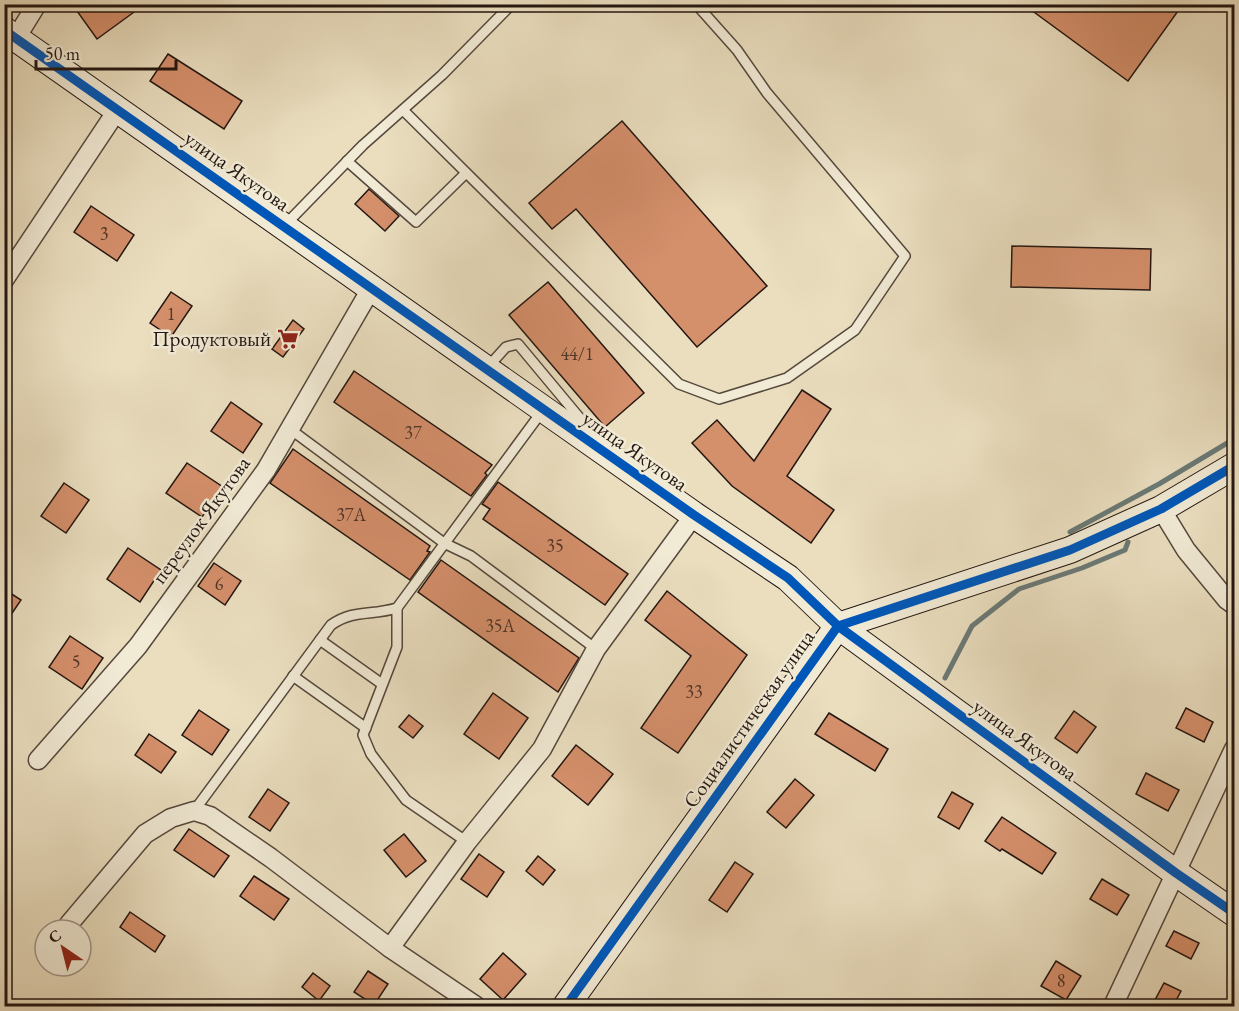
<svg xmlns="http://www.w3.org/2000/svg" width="1239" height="1011" viewBox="0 0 1239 1011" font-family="'EB Garamond',serif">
  <rect width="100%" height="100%" fill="#eadebf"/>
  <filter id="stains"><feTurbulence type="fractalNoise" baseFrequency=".00333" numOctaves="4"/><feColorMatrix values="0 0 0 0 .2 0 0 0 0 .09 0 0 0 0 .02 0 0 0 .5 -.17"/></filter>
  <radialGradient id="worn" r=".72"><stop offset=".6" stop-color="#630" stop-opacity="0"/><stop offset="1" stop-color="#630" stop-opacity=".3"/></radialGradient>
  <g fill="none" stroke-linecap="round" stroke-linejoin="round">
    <!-- stream -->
    <g stroke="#6a7976" stroke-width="5">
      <path d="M1070,532L1159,484L1234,439"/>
      <path d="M945,678L972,626L1019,589L1082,568L1125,550L1128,542"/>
    </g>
  </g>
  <!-- building -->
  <g fill="#d48f6b" stroke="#231611" stroke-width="1.5">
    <path d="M72,4H145L97,39Z"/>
    <path d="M1023,4H1183L1128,81Z"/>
    <path d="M168,54L242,101L224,129L150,81Z"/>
    <path d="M622,121L767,286L697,347L576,209L552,229L529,203Z"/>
    <path d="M369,189L399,216L385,231L355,204Z"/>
    <path d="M91,206L134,235L117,261L74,232Z"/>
    <path d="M1012,246L1151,249L1150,290L1011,287Z"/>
    <path d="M548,282L644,393L605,427L509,315Z"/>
    <path d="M171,292L192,306L171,337L150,323Z"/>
    <path d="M293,320L304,329L283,357L272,349Z"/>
    <path d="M354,371L492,465L485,473L487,475L471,496L334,402Z"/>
    <path d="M802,390L831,409L787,476L834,510L811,543L732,486L692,443L717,420L754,461Z"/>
    <path d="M231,402L262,424L243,453L211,431Z"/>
    <path d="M293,449L430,546L427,551L430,552L410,580L270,483Z"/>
    <path d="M187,463L223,487L202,517L166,493Z"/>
    <path d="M498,482L628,574L605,605L483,519L490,509L482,504Z"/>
    <path d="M64,483L89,500L66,533L41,516Z"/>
    <path d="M128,548L161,570L140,602L107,579Z"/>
    <path d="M441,560L579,658L558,692L418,592Z"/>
    <path d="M214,563L241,581L225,605L198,586Z"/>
    <path d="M4,589L21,600L4,625Z"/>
    <path d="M667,591L747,655L678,753L641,728L691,656L645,620Z"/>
    <path d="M70,636L103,658L82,689L49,667Z"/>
    <path d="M493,693L528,718L499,759L464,734Z"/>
    <path d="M1186,708L1213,722L1204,742L1176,728Z"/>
    <path d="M199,710L229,730L212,755L182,735Z"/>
    <path d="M1074,711L1096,727L1077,753L1055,738Z"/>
    <path d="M829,713L888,749L875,771L815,734Z"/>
    <path d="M409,715L423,726L413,738L399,727Z"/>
    <path d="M149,734L176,752L161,773L135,755Z"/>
    <path d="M576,745L613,774L588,805L552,776Z"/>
    <path d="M1146,773L1179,790L1168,811L1136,794Z"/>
    <path d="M795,779L814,795L786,828L767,812Z"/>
    <path d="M268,789L289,803L270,831L249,817Z"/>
    <path d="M952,792L973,804L959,829L938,817Z"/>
    <path d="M1002,817L1056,853L1042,874L1002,849L1000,851L985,841Z"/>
    <path d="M189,829L229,856L214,877L174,850Z"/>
    <path d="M404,834L426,861L406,877L384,850Z"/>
    <path d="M479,854L504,872L487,897L461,879Z"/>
    <path d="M538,856L555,870L543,885L526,871Z"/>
    <path d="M735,862L753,874L727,912L709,900Z"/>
    <path d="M254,876L289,899L274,920L240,896Z"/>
    <path d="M1102,879L1129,895L1117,915L1090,899Z"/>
    <path d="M130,912L165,936L155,952L120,927Z"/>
    <path d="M1174,931L1199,943L1191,959L1166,946Z"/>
    <path d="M503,953L526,974L503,1000L480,979Z"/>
    <path d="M1056,961L1081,976L1066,1000L1041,986Z"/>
    <path d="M368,971L388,984L374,1005L354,992Z"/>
    <path d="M313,973L330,986L319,1001L302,987Z"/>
    <path d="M1164,983L1181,991L1173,1006H1168L1155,1000Z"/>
  </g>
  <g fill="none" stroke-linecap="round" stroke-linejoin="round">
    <defs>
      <g id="lane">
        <path d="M403,110L679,384L719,399L787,378L855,330L905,256L767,93L737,50L696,4"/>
        <path d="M347,161L416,222L466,173"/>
        <path d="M286,224L363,145L442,75L512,4"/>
        <path d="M487,368L506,347L518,344L588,428"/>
        <path d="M290,429L444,543L471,556L596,649"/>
        <path d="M397,608V647L363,735L371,754L406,800L467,842"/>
        <path d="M320,640L382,684"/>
        <path d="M293,676L366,728"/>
        <path d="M194,811L331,625C354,609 371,616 397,608L543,410"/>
      </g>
      <g id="street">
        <path d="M16,38L37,4"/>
        <path d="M4,280L118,109"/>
        <path d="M1161,509L1186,550L1227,600L1234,605"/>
        <path d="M38,760L138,646L266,470L372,287"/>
        <path d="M69,924L145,834L171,818L194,811L210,816L271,858L390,948L476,1006"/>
        <path d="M390,948L467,842L542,749L596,649L694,515"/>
        <path d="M1113,1006L1234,749"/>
      </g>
      <g id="secondary">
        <path d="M4,30L694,515L788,578L838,626L1176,873L1234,913"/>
        <path d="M566,1006L838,626L1070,550L1161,509L1234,466"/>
      </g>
    </defs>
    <!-- lane casing -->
    <use href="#lane" stroke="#55483c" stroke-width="12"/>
    <!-- street casing -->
    <use href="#street" stroke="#55483c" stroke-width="21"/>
    <!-- secondary casing -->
    <use href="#secondary" stroke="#231611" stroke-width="28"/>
    <!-- lane -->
    <use href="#lane" stroke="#f1ead5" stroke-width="9"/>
    <!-- street -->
    <use href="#street" stroke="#f1ead5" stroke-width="18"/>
    <!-- secondary -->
    <use href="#secondary" stroke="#f1ead5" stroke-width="26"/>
    <defs>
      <g id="cycleway">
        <path d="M4,30L694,515L788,578L838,626L1176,873L1234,913"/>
        <path d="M566,1006L838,626L1070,550L1161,509L1234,466"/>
      </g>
    </defs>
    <!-- cycleway casing -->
    <use href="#cycleway" stroke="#f1ead5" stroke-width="13"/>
    <!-- cycleway -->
    <use href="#cycleway" stroke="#0057b8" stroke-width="9"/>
  </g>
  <!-- icons -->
  <defs>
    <symbol id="supermarket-bare" viewBox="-9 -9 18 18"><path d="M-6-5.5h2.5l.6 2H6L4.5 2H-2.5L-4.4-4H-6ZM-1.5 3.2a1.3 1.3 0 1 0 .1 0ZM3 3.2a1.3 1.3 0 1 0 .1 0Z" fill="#8f2418" stroke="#f1ead5" stroke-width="2.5" paint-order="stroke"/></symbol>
  </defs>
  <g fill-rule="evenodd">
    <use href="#supermarket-bare" x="273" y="324" width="30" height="30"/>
  </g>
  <g text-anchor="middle" stroke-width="5" stroke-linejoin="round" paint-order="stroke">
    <!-- number labels -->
    <g font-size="18" fill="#4f3428">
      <text x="104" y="240">3</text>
      <text x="171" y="320">1</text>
      <text x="577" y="360">44/1</text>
      <text x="413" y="439">37</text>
      <text x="351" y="521">37А</text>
      <text x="555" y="552">35</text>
      <text x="219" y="590">6</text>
      <text x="500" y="632">35А</text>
      <text x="76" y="668">5</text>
      <text x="694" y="698">33</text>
      <text x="1061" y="987">8</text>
    </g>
    <!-- street labels -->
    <g font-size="21" fill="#231611" stroke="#f1ead5">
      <text transform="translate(237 171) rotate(35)" y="7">улица Якутова</text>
      <text transform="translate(635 451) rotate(35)" y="7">улица Якутова</text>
      <text transform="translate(201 520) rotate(-54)" y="7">переулок Якутова</text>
      <text transform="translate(749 719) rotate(-55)" y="7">Социалистическая улица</text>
      <text transform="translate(1025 740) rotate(36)" y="7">улица Якутова</text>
    </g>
    <!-- poi labels -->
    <g font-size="21" fill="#231611" stroke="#f1ead5" text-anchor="end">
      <text x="271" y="346">Продуктовый</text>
    </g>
  </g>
  <!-- margin -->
  <rect width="1239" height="1011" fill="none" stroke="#eadebf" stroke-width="24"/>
  <rect x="6" y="6" width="1227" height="999" fill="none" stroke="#231611" stroke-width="3"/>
  <rect x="12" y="12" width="1215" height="987" fill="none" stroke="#231611" stroke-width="1.5"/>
  <!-- north arrow -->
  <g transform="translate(63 948) rotate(325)"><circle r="28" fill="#f1ead5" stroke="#9f9587" stroke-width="1.5"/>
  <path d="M0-4.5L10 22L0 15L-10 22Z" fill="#8f2418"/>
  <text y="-9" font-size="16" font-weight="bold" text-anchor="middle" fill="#231611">С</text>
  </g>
  <!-- scale -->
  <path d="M36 60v9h140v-9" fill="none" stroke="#231611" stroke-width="3"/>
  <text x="45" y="60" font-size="18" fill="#231611" stroke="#f1ead5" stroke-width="4.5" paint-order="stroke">50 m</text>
  <rect width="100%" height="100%" filter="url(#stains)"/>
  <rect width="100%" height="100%" fill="url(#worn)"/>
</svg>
